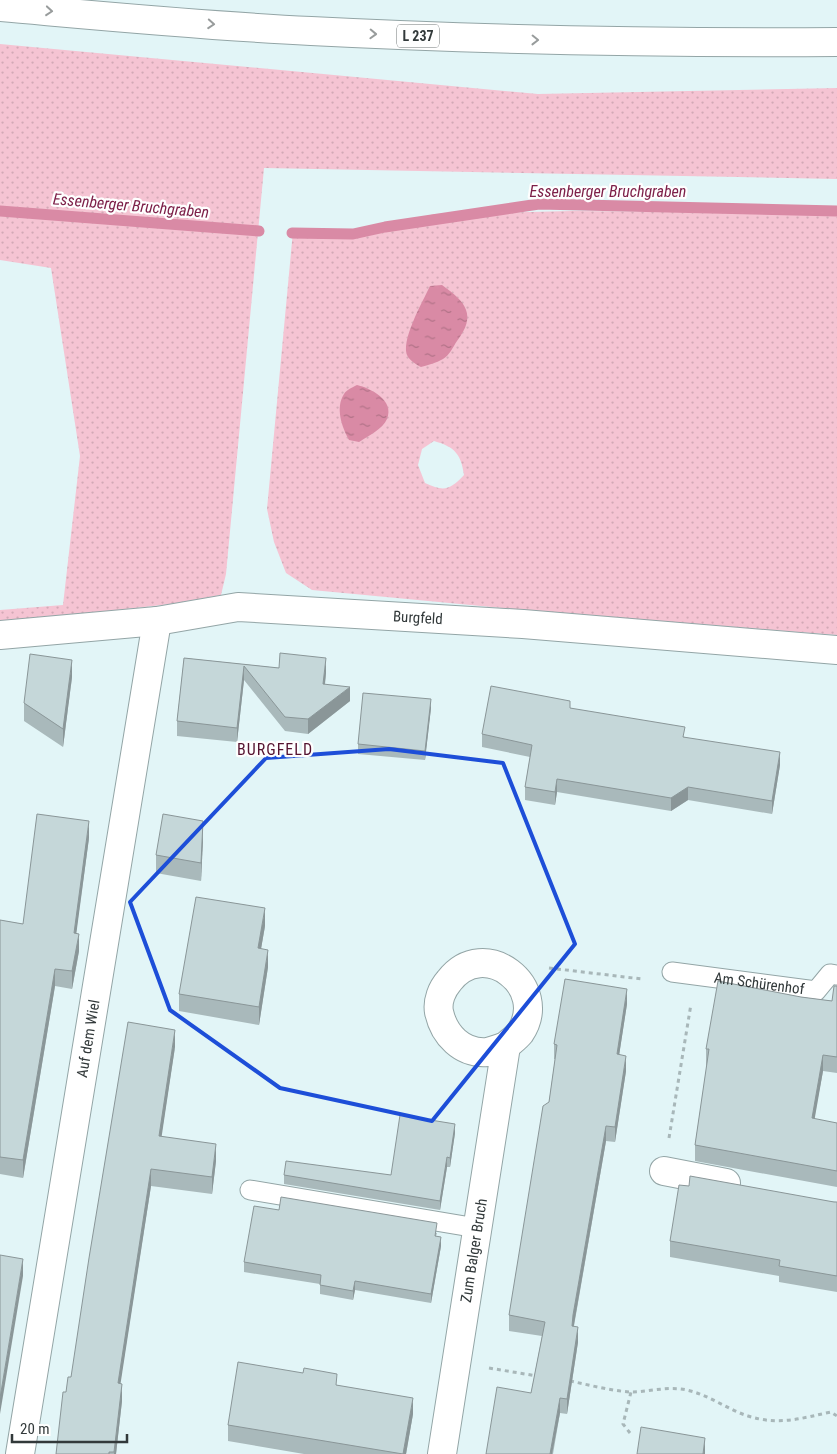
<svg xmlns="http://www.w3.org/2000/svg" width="837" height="1454" viewBox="0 0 837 1454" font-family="'Roboto Condensed',sans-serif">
  <defs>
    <pattern id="grass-dots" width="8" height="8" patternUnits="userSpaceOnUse" patternTransform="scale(1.25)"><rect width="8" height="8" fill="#f5c4d3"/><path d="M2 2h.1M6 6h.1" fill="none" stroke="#d2a9b6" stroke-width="1.8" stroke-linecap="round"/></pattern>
    <pattern id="water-ripples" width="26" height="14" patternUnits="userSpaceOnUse" patternTransform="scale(1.25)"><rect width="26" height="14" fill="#d98aa5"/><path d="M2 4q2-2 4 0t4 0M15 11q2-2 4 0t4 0" fill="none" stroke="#b17287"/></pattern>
  </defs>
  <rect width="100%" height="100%" fill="#e2f5f7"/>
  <!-- grass -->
  <g fill="url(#grass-dots)" fill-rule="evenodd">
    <path d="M0,44L538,94L837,88V179L264,168L226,574L221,595L171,604L0,623V610L63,605L80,456L51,268L0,260Z"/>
    <path d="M572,211L837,213V635L543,612L312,590L286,573L274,542L267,509L293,231L375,230L434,214ZM434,441C455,447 461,454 464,475C450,490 444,492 425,483L418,465L422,449Z"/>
  </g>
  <!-- water -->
  <g fill="url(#water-ripples)">
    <path d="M442,285C466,302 477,315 457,341C453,347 449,356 443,359C436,363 428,365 421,367C417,365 411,361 408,357C399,343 423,301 430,286Z"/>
    <path d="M357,385C370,388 395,400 387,419C383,429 368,436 359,442L349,440C342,427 335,408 344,394C346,390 353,387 357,385Z"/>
  </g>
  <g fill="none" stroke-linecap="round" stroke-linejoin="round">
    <!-- stream -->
    <g stroke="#d98aa5" stroke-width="11">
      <path d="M0,211L259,231"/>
      <path d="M292,233L353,234L385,227L539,204L837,211"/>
    </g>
    <defs>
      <g id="service">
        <path id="s1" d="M672,972L816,991L830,974L837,975"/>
        <path d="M250,1190L477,1228"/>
      </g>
      <g id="minor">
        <path id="s2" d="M0,635L157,621L238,607L523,624L837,650"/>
        <path d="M664,1171L726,1183"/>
        <path id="s3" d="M20,1454L157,621"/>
        <path id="s4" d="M442,1454L506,1046C510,1042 516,1038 520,1033C551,987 484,935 449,981C442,989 437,1001 439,1012C444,1035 462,1054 487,1052C493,1051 500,1048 506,1046"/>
      </g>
      <path id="trunk" d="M0,7C103,16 207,26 311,31C486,40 661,43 837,42"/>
    </defs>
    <!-- service casing -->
    <use href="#service" stroke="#93a5a6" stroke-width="21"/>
    <!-- minor casing -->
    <use href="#minor" stroke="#93a5a6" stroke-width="30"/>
    <!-- trunk casing -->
    <use href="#trunk" stroke="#93a5a6" stroke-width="30"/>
    <!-- path -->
    <g stroke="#a8b7b9" stroke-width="3" stroke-dasharray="4 4" stroke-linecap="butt">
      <path d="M549,968L642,979"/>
      <path d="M669,1138L691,1004"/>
      <path d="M489,1368L537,1376"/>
      <path d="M570,1381C590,1385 611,1391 631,1392C647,1392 664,1387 681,1389C705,1392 726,1409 748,1416C779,1426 802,1418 831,1412L837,1416"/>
      <path d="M630,1433L623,1424L631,1392"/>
    </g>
    <!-- service -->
    <use href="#service" stroke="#fff" stroke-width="19"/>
    <!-- minor -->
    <use href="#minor" stroke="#fff" stroke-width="28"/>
    <!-- trunk -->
    <use href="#trunk" stroke="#fff" stroke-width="28"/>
  </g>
  <!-- wall -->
  <g fill="#a9b9bb">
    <path d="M184,658L279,668L326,673L325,685L350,701L308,734L285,731L244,680L237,742L177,736V721Z"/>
    <path d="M72,677L63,747L24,721V703Z"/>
    <path d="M431,708L425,760L358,754V744Z"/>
    <path d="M570,708L685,737L780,765L772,814L688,800L671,811L557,792L555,805L525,800V787L530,757L482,747V734Z"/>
    <path d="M89,838L76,933L79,951L72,989L55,986L23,1178L0,1174V920L23,924Z"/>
    <path d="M203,839L201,881L156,873V855Z"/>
    <path d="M265,926L261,949L268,967L259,1025L179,1011V994Z"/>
    <path d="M837,986V1073L823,1071L814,1119L837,1123V1187L695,1161V1145L707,1065H706V1049L801,997L832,1001Z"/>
    <path d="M627,1004L619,1055L626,1071L615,1142L606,1141L574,1326L578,1342L567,1414L560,1413L553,1454H486L531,1393L542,1336L509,1331V1315L549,1102L555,1059H554V1044Z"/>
    <path d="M175,1047L161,1137L216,1161L212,1194L151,1186L120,1383L122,1401L116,1454H56L66,1392Z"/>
    <path d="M455,1133L450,1167H447L440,1210L284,1184V1175H391Z"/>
    <path d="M689,1186L837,1202V1292L779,1282V1276L670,1257V1241Z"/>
    <path d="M279,1210L437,1233L436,1236L441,1246L431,1303L355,1290L353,1300L320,1294V1284L244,1272V1262Z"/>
    <path d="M337,1385L413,1414L406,1454H304L228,1441V1425Z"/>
  </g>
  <!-- shaded-wall -->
  <g fill="#8a9698">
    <path d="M326,658V673L323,699V684Z"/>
    <path d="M72,660V677L63,747V729Z"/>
    <path d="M244,666V680L237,742V728Z"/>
    <path d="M350,687V701L308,734V719Z"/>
    <path d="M431,699V708L425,760V751Z"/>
    <path d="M780,752V765L772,814V801Z"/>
    <path d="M557,779V792L555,805V792Z"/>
    <path d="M688,787V800L671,811V798Z"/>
    <path d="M89,821V838L74,951V933Z"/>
    <path d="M203,821V839L201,881V863Z"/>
    <path d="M265,908V926L258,966V948Z"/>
    <path d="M79,934V951L72,989V971Z"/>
    <path d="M268,950V967L259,1025V1007Z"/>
    <path d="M55,969V986L23,1178V1160Z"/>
    <path d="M627,989V1004L617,1069V1054Z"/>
    <path d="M175,1030V1047L159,1154V1136Z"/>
    <path d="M823,1055V1071L812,1134V1118Z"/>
    <path d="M626,1056V1071L615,1142V1127Z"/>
    <path d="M455,1124V1133L450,1167V1158Z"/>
    <path d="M606,1126V1141L573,1330L572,1326L573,1315Z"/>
    <path d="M216,1144V1161L212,1194V1177Z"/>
    <path d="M447,1157V1167L440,1210V1201Z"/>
    <path d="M151,1169V1186L118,1400V1383Z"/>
    <path d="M441,1237V1246L431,1303V1294Z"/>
    <path d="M23,1259V1276L0,1414V1398Z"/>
    <path d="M355,1281V1290L353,1300V1291Z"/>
    <path d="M578,1327V1342L567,1414V1399Z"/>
    <path d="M122,1384V1401L118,1436L116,1454H114Z"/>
    <path d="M413,1398V1414L406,1454H403Z"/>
    <path d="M560,1398V1413L552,1454H550Z"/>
    <path d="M705,1438V1454H703Z"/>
  </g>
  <!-- building -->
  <g fill="#c5d7d9" stroke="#8a9698">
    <path d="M280,653L326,658L323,684L350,687L308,719L285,717L244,666L237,728L177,721L184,658L279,668Z"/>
    <path d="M30,654L72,660L63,729L24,703Z"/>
    <path d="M491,686L570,701V708L685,727L683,737L780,752L772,801L688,787L671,798L557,779L555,792L525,787L532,745L482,734Z"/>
    <path d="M363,693L431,699L425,751L358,744Z"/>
    <path d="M37,814L89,821L74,933L79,934L72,971L55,969L23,1160L0,1157V920L23,924Z"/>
    <path d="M163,814L203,821L201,863L156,855Z"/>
    <path d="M196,897L265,908L258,948L268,950L259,1007L179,994Z"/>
    <path d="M565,979L627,989L617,1054L626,1056L615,1127L606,1126L573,1315L572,1326L578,1327L567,1399L560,1398L550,1454H486L497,1387L531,1393L545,1322L509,1315L543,1106L549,1102L557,1045L554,1044Z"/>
    <path d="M718,981L801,997L832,1001L834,986H837V1057L823,1055L812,1118L837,1123V1171L695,1145L709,1049H706Z"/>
    <path d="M128,1022L175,1030L159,1136L216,1144L212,1177L151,1169L118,1383L122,1384L114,1452H109V1454H56L63,1392H66L68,1377H71L89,1258Z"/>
    <path d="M400,1115L455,1124L450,1158L447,1157L440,1201L284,1175L286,1161L391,1175Z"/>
    <path d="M690,1176L834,1202H837V1276L779,1266L780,1260L670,1241L679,1185L689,1186Z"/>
    <path d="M281,1197L437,1223L435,1236L441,1237L431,1294L355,1281L353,1291L320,1285L321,1275L244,1262L254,1206L279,1210Z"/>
    <path d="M0,1255L23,1259L0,1398Z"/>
    <path d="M238,1362L303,1373L304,1368L337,1374L336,1385L413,1398L403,1454L228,1425Z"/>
    <path d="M641,1427L705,1438L703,1454H637Z"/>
  </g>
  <!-- one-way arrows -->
  <defs><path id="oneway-chevron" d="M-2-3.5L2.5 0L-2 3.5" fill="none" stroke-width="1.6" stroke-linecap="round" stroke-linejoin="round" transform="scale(1.25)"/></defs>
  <g stroke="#989c9c">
    <use href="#oneway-chevron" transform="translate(49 11) rotate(5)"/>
    <use href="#oneway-chevron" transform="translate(211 24) rotate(4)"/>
    <use href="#oneway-chevron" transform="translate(373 34) rotate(2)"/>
    <use href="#oneway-chevron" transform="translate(535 40) rotate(1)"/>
  </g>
  <!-- marked area -->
  <path fill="none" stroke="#1d4ed8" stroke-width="4" stroke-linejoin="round" d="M389,749L503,763L575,944L432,1121L280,1088L170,1010L130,902L266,758Z"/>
  <g text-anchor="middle" stroke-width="4.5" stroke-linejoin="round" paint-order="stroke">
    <!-- shield labels -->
    <rect fill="#fefefe" stroke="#6f7475" stroke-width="1" x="397" y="24.5" width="42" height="23" rx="4"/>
    <g font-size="14" font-weight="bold" fill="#32393a">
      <text x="418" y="41">L 237</text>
    </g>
    <!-- street labels -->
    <g font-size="15" fill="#32393a" stroke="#fefefe">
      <text dy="5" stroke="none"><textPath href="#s2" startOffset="420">Burgfeld</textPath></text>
      <text dy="5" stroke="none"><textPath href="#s1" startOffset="88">Am Schürenhof</textPath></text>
      <text dy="5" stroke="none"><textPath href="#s3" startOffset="421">Auf dem Wiel</textPath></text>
      <text dy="5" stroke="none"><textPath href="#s4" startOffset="206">Zum Balger Bruch</textPath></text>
    </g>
    <!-- water labels -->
    <g font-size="16" font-style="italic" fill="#7d2049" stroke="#fefefe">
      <text x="608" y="197">Essenberger Bruchgraben</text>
      <text transform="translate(131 205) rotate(5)" y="6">Essenberger Bruchgraben</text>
    </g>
    <!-- neighbourhood labels -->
    <g font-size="16" letter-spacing="1" fill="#551330" stroke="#fefefe">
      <text x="275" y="755">BURGFELD</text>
    </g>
  </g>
  <!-- scale -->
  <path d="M12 1434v8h115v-8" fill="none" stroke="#32393a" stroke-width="2.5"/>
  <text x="20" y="1434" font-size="15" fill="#32393a" stroke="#fefefe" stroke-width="4" paint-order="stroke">20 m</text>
</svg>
